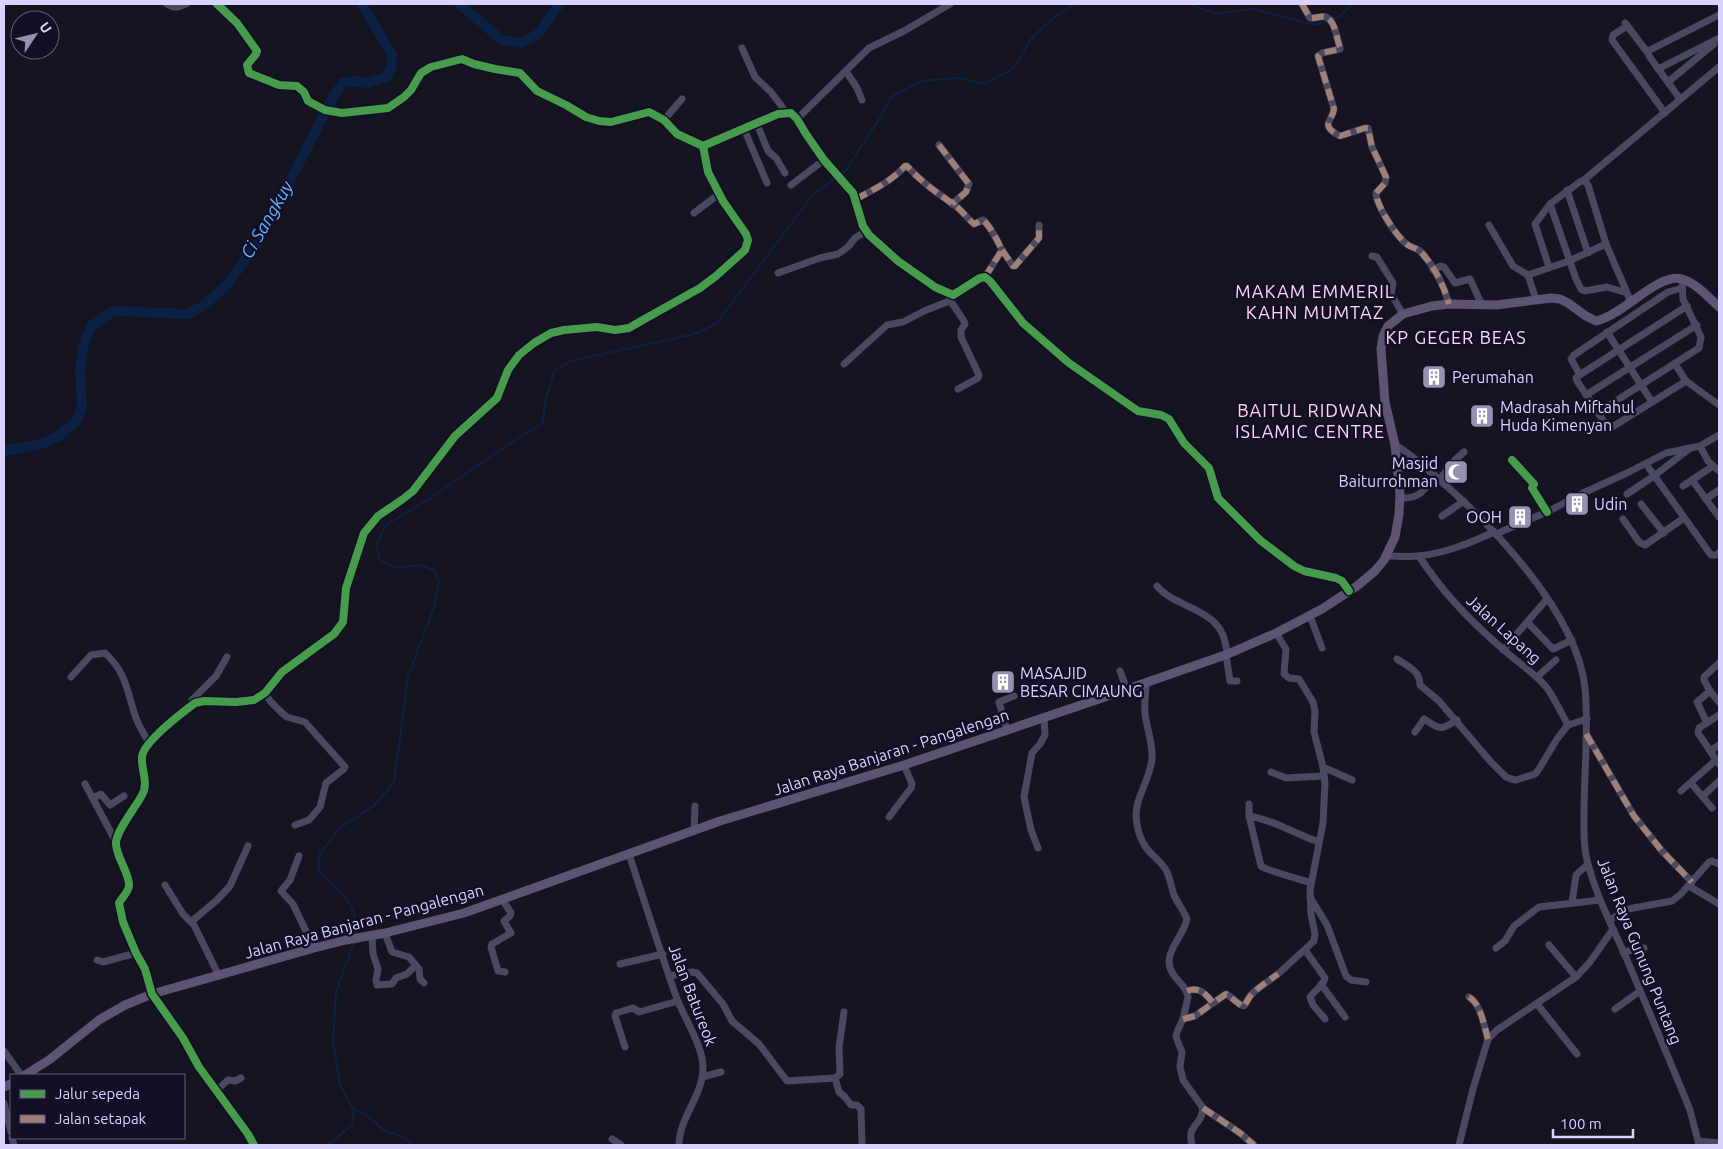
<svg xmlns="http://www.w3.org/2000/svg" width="1723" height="1149" viewBox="0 0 1723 1149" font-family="Ubuntu,sans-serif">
  <rect width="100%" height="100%" fill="#161421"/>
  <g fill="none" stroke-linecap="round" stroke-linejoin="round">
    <!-- stream -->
    <g stroke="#0d2144" stroke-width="2">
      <path d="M1189,4L1216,14L1254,9L1314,25L1327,21"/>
      <path d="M1332,19L1339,17L1352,4"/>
      <path d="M840,175L846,170L880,118L891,97L921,81L959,78L984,84L1014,68L1031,39L1053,18L1075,4"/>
      <path d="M355,934C362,908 335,886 318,870L320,853L340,828L375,805L394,782L408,677L434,607L439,582L435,571L420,565L397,568L379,559L377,543L386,525L432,497L512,442L543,423L545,401L555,370L571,361L694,334L716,324L812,196L836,177"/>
      <path d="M354,1110C368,1112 373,1123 384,1130C395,1135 405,1134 412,1145"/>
      <path d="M328,1145L352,1125L354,1110L340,1085L333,1042L336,993L354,941"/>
    </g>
    <!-- river -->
    <g stroke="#0d2144" stroke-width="10">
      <path d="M459,4L502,40L522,43L538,34L554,12L559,4"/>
      <path d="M4,451L45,443L59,436L77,420L82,406L80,369L84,344L91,326L114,311L188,314L203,306L227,285L260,239L333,97L343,83L356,81L368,83L387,77L391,67L392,54L362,4"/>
    </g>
    <!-- minor -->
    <g stroke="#4a4962" stroke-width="7">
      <path d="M167,4C174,9 179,7 186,4"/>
      <path d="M217,4L237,23L257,51L256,54L247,65L249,73L279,85L297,86L304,92L308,101L325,110L342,113L388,108L404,97L411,90L421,73L431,67L462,59L474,64L495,69L520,73L537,91L566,105L586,117L599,121L611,122L649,112L664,120L677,134L703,146L778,114L791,113L797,119L806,134L824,160L853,193L863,226L869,235L898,261L935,287L953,295L980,278L985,277L990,281L1023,323L1069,363L1138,411L1161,415L1169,419L1184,443L1209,468L1218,498L1260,540L1294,566L1304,571L1336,578L1342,581L1349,591"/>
      <path d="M1302,4L1310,18C1315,19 1322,15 1326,17C1336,22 1336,38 1340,47V49L1322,53L1318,56L1334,109C1332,122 1319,125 1340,136L1365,128H1368L1372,147L1386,177L1385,183L1376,193C1376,205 1397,238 1408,245C1412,248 1417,248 1421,252C1434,266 1444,286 1449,304"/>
      <path d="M1625,23L1648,53"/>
      <path d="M1627,26L1613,35L1612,40L1665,113"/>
      <path d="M742,48L755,77L771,92L786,112"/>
      <path d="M1658,69L1719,38"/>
      <path d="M846,71L857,88L862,100"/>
      <path d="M1668,82L1714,44"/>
      <path d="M1680,99L1649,56L1648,51L1719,15"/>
      <path d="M797,119L869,48L904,31L950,4"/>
      <path d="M664,120L682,99"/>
      <path d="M757,124L768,151L776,158L785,173"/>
      <path d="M744,129L767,183"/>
      <path d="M939,145L969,184L966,192L952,204"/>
      <path d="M1584,180L1719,67"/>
      <path d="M791,185L824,160"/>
      <path d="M1567,190L1588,253"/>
      <path d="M856,199C873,190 892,181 905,166H907C922,183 939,194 957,207C963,212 968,219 974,224L983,220C991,227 997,240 1002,250L985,277"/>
      <path d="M694,213L719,194"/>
      <path d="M1489,225L1513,266L1528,275L1536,300"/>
      <path d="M1002,250L1013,266H1015L1039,238V225"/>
      <path d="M1372,256L1377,257L1393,283L1391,294L1403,314"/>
      <path d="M1549,267L1535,224L1550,204"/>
      <path d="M1433,270L1441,266L1444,267L1455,283L1470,279L1482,305"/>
      <path d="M778,273L820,258L838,254L848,247L855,238L866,231"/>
      <path d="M1528,275L1569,261L1606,244"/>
      <path d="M1627,293L1607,287L1585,291L1581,289L1576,279L1550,204L1581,181L1584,180L1588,185L1606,244L1631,302"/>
      <path d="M950,300L964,321L965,324L961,330V337L979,375L978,378L958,389"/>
      <path d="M1687,306L1578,376L1576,378L1577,381L1609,429L1686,381L1719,405"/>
      <path d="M1607,332L1652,402"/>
      <path d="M844,364L887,325L903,322L924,311L947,302L953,295"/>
      <path d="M1675,364L1686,381"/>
      <path d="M1580,375L1571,359L1574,355L1668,292L1682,288"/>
      <path d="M1586,395L1697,325"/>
      <path d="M1597,413L1699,348L1701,337L1683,299L1682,279"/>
      <path d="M1395,445C1410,453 1421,464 1434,475C1490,523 1577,612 1585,688C1589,730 1584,772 1584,814C1584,829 1583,845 1587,860C1595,893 1611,924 1625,955C1647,1007 1669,1058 1690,1110L1699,1145"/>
      <path d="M1700,446L1708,461L1719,471"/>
      <path d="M1646,464L1711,555H1716L1719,553"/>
      <path d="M1439,480L1456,459L1464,452"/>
      <path d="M1692,480L1719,517"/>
      <path d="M1683,486L1713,466"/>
      <path d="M1627,494L1654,476L1689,449"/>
      <path d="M1400,498C1420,499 1423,491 1435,476"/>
      <path d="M1706,499L1719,490"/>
      <path d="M1641,504L1664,533"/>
      <path d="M1442,516L1464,501"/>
      <path d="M1623,519L1639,542L1645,545L1684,518"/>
      <path d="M1496,534L1549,511L1583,493L1627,473L1666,453L1700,446L1719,435"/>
      <path d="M1387,556C1398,556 1409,557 1419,556C1446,553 1470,543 1494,532"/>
      <path d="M1419,556C1442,592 1471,622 1504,650C1518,663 1535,673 1547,688C1555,699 1561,713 1568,725"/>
      <path d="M1157,586C1174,607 1212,608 1223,635C1225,641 1226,648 1228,654"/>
      <path d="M1310,616L1322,648"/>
      <path d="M1530,625L1553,649L1572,640"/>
      <path d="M1503,650L1547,599"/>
      <path d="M1226,655L1230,681H1237"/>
      <path d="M1397,659C1409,667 1420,671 1420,685L1439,701L1490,761L1506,777L1511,779L1516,780L1535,774L1539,769L1557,739L1568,725L1587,719"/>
      <path d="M1120,671L1127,690"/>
      <path d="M71,677L91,655L105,653C126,672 127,691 135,715C138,725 144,734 149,743"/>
      <path d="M1537,677L1556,660"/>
      <path d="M1146,683C1146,693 1144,703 1145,714C1147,729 1153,744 1152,759C1148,789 1129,801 1139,833C1145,853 1156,855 1166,870C1170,877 1171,887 1174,895C1178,904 1184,911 1187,919C1183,938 1160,955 1173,974C1178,982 1187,987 1188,997L1183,1019L1177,1032L1176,1037L1182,1052L1180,1067L1183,1080L1203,1108C1202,1127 1186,1124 1192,1145"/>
      <path d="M1710,691L1719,702"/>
      <path d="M265,693L270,701L282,713L287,717L305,722L345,767L344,769L326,783L320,807L315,813L309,820L295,825"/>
      <path d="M191,706L192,700L216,676L227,657"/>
      <path d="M1719,715L1699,728L1698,733L1719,764"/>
      <path d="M1707,723L1697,702L1710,691L1704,680V677L1719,663"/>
      <path d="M1007,730L999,702L1014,696"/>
      <path d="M1415,732L1424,719C1440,729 1440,731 1457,720"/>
      <path d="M1587,735L1634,816L1662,851L1692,882"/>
      <path d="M1710,751L1719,745"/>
      <path d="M1323,767L1352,780"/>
      <path d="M1271,772L1286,778L1324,776"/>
      <path d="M1691,783L1712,808"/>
      <path d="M85,784L116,842"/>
      <path d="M1681,791L1716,760"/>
      <path d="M1703,796L1719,781"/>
      <path d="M93,798L101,794L110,805L124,796"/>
      <path d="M1249,804V816L1261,866C1267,871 1301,879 1311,883"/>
      <path d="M1249,816C1274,820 1295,834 1319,842"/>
      <path d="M889,817L911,788L912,784L904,765"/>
      <path d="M694,831L695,806"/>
      <path d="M1038,848L1031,830L1024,797L1032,753L1040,744L1045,735L1044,718"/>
      <path d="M629,854C645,903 660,951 677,999C685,1019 702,1045 703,1066C704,1095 679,1117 679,1145"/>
      <path d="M299,856L290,880L281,891L293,904L314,948"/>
      <path d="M165,885L183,914L192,923"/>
      <path d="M1689,886L1719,904"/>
      <path d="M1310,897L1327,925L1346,976L1351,980L1366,982"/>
      <path d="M502,899L511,913L510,916L504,921L511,933L492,944L491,947L498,971L505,972"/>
      <path d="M1572,903L1576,875L1588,864"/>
      <path d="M1610,920L1628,909L1672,901L1680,895L1709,862L1712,861L1719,864"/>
      <path d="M385,933L392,952L409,957L419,969L420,979L424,983"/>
      <path d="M372,936L373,954L378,969L376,980L377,985L392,984L396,978L407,974L415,966"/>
      <path d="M1549,945L1576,977"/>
      <path d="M1496,948L1505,941L1514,926L1539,907L1600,900"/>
      <path d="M1305,950L1325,978C1324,985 1314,991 1310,997L1313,1005L1325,1019"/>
      <path d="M1623,952L1644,948"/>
      <path d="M97,960L103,962L136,953"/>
      <path d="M620,964L663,954"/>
      <path d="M219,976L192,921L217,900L230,886L248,846"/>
      <path d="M669,976L692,972L697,973L723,1004L732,1021L759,1044L787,1081L835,1078L839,1092L845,1097L851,1105H857L861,1109L862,1145"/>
      <path d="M1321,984L1345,1017"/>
      <path d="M1187,991C1199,986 1206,994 1213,1003L1226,994C1233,997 1238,1005 1244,1006L1250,996L1255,991L1278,974L1314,941L1315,934L1311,914L1310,890L1323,823L1325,783L1323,767L1314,732L1315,711L1313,702L1299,679L1289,678L1284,674L1286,649L1276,633"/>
      <path d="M1469,997C1481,1004 1484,1026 1488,1039"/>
      <path d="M1537,1004L1577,1054"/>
      <path d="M1615,1009L1640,991"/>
      <path d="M1183,1019L1195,1016L1213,1003"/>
      <path d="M625,1047L615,1016L616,1013L633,1008L639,1012L678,1001"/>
      <path d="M4,1051L21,1075"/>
      <path d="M702,1077L721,1072"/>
      <path d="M835,1078L840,1074L839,1048L844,1012"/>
      <path d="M217,1090L228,1080L235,1081L241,1078"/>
      <path d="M4,1103L11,1132"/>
      <path d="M1203,1108L1240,1133L1254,1145"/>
      <path d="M12,1138L14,1145"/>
      <path d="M612,1139L621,1145"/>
      <path d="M1699,1141L1719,1143"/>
      <path d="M254,1145L248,1134L199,1067L183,1038L152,994L145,969L136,953L123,922L119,903C122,897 128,893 129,886C130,873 115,856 116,842C118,828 136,807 142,795C149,783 141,770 142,757C143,742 183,712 195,703L204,701L236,702L254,700L265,693L282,672L334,634L343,622L346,588L364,533L378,516L403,499L413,491L455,436L497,398L508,370L519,355L534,343L551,333L564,330L597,327L615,330L629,328L641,321L700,288L716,276L745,250L748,240L746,234L723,201L708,172L703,146"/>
      <path d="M1459,1145L1473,1089L1488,1039L1497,1030L1576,977L1590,962L1613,929"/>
    </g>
    <!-- major -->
    <g stroke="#5e5373" stroke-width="9">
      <path d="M25,1075L49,1060L99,1020L125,1005L152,994L314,948L346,940L385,933L464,913L720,821L904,765L1099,699L1228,654L1276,633L1322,609L1357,586L1375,571L1384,560L1395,537L1399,514L1400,494L1395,445L1385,402L1381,349L1383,336L1388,326L1403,314L1432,306L1449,304L1496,305L1551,298L1560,299L1568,303L1586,316L1596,321C1622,316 1659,272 1682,279C1696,283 1708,297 1719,307"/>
      <path d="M4,1087L11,1084"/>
    </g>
    <!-- quiet -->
    <g stroke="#9e8076" stroke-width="6" stroke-dasharray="12 6" stroke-linecap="butt">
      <path d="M1302,4L1310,18C1315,19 1322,15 1326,17C1336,22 1336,38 1340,47V49L1322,53L1318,56L1334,109C1332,122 1319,125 1340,136L1365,128H1368L1372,147L1386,177L1385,183L1376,193C1376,205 1397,238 1408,245C1412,248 1417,248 1421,252C1434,266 1444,286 1449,304"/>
      <path d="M939,145L969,184L966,192L952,204"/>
      <path d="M856,199C873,190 892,181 905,166H907C922,183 939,194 957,207C963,212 968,219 974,224L983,220C991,227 997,240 1002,250L985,277"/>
      <path d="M1002,250L1013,266H1015L1039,238V225"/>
      <path d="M1586,734L1634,816L1662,851L1692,882"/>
      <path d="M1187,991C1199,986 1206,994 1213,1003L1226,994L1243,1007C1247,1003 1248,998 1252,994C1260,986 1269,980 1278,974"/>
      <path d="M1469,997C1481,1004 1484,1026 1488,1039"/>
      <path d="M1183,1019L1195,1016L1213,1003"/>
      <path d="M1203,1108L1240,1133L1254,1145"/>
    </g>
    <defs>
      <g id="cycleway">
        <path d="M217,4L237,23L257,51L256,54L247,65L249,73L279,85L297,86L304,92L308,101L325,110L342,113L388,108L404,97L411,90L421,73L431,67L462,59L474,64L495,69L520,73L537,91L566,105L586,117L599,121L611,122L649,112L664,120L677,134L703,146L778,114L791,113L797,119L806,134L824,160L853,193L863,226L869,235L898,261L935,287L953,295L980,278L985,277L990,281L1023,323L1069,363L1138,411L1161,415L1169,419L1184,443L1209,468L1218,498L1260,540L1294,566L1304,571L1336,578L1342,581L1349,591"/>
        <path d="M1512,460L1534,484L1532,488L1547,512"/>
        <path d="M254,1145L248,1134L199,1067L183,1038L152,994L145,969L136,953L123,922L119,903C122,897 128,893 129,886C130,873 115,856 116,842C118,828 136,807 142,795C149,783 141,770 142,757C143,742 183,712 195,703L204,701L236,702L254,700L265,693L282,672L334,634L343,622L346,588L364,533L378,516L403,499L413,491L455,436L497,398L508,370L519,355L534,343L551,333L564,330L597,327L615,330L629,328L641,321L700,288L716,276L745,250L748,240L746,234L723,201L708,172L703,146"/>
      </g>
    </defs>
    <!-- cycleway casing -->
    <use href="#cycleway" stroke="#130f26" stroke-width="11"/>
    <!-- cycleway -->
    <use href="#cycleway" stroke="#469c4c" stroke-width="8"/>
  </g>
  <!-- icons -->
  <defs>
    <symbol id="building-square" viewBox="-11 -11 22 22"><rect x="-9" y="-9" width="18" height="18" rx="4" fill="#9591b1" stroke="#130f26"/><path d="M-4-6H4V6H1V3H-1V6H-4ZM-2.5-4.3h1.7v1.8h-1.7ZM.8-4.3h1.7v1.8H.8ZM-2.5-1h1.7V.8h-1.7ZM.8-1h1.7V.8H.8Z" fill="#fff"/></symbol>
    <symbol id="mosque-square" viewBox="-11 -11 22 22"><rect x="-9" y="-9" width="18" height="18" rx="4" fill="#9591b1" stroke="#130f26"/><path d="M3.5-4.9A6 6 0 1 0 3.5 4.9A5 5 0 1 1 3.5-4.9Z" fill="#fff"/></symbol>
  </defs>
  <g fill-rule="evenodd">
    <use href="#building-square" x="1420" y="363" width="28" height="28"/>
    <use href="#building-square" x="1468" y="402" width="28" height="28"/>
    <use href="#mosque-square" x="1442" y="458" width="28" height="28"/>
    <use href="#building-square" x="1563" y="490" width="28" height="28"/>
    <use href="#building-square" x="1506" y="503" width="28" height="28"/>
    <use href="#building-square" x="989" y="668" width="28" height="28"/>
  </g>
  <g text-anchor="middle" stroke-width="5" stroke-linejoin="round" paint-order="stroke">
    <!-- poi labels -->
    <g font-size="16" fill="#d9d4ff" stroke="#130f26" text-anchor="start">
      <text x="1452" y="383">Perumahan</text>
      <text x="1500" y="413">Madrasah Miftahul<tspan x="1500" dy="18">Huda Kimenyan</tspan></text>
      <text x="1438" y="469" text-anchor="end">Masjid<tspan x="1438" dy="18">Baiturrohman</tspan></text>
      <text x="1594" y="510">Udin</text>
      <text x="1502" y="523" text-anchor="end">OOH</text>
      <text x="1020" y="679">MASAJID<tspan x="1020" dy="18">BESAR CIMAUNG</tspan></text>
    </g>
    <!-- street labels -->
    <g font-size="16" fill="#d9d4ff" stroke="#130f26">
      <text transform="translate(1504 629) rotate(42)" y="6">Jalan Lapang</text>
      <text transform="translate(891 752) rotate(-18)" y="6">Jalan Raya Banjaran - Pangalengan</text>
      <text transform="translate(364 921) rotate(-15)" y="6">Jalan Raya Banjaran - Pangalengan</text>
      <text transform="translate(1640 951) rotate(68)" y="6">Jalan Raya Gunung Puntang</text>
      <text transform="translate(693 995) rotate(69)" y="6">Jalan Batureok</text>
    </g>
    <!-- water labels -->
    <g font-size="18" font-style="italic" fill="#62b6ff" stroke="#130f26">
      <text transform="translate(267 220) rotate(-60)" y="6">Ci Sangkuy</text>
    </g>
    <!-- neighbourhood labels -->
    <g font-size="18" letter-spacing="1" fill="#ffd6f0" stroke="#130f26">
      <text x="1315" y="298">MAKAM EMMERIL<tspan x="1315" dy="21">KAHN MUMTAZ</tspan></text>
      <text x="1456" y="344">KP GEGER BEAS</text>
      <text x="1310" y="417">BAITUL RIDWAN<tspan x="1310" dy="21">ISLAMIC CENTRE</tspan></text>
    </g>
  </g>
  <!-- border -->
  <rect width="1723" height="1149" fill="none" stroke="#d9d4ff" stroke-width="10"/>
  <!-- legend -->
  <rect x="10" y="1074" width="175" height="65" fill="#130f26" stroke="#625e7d"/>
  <rect x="20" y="1090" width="25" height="8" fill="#469c4c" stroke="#625e7d"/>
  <text x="55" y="1099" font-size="15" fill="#d9d4ff">Jalur sepeda</text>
  <rect x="20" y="1115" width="25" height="8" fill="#9e8076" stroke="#625e7d"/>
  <text x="55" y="1124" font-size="15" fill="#d9d4ff">Jalan setapak</text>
  <!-- north arrow -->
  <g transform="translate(35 35) rotate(55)"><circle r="24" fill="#130f26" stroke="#625e7d"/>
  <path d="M0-4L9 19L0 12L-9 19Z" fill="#9591b1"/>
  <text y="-8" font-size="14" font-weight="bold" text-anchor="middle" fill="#d9d4ff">U</text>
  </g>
  <!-- scale -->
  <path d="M1553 1129v8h80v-8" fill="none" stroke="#d9d4ff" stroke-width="2.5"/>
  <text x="1560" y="1129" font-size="15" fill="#d9d4ff" stroke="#130f26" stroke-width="4" paint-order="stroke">100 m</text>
</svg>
